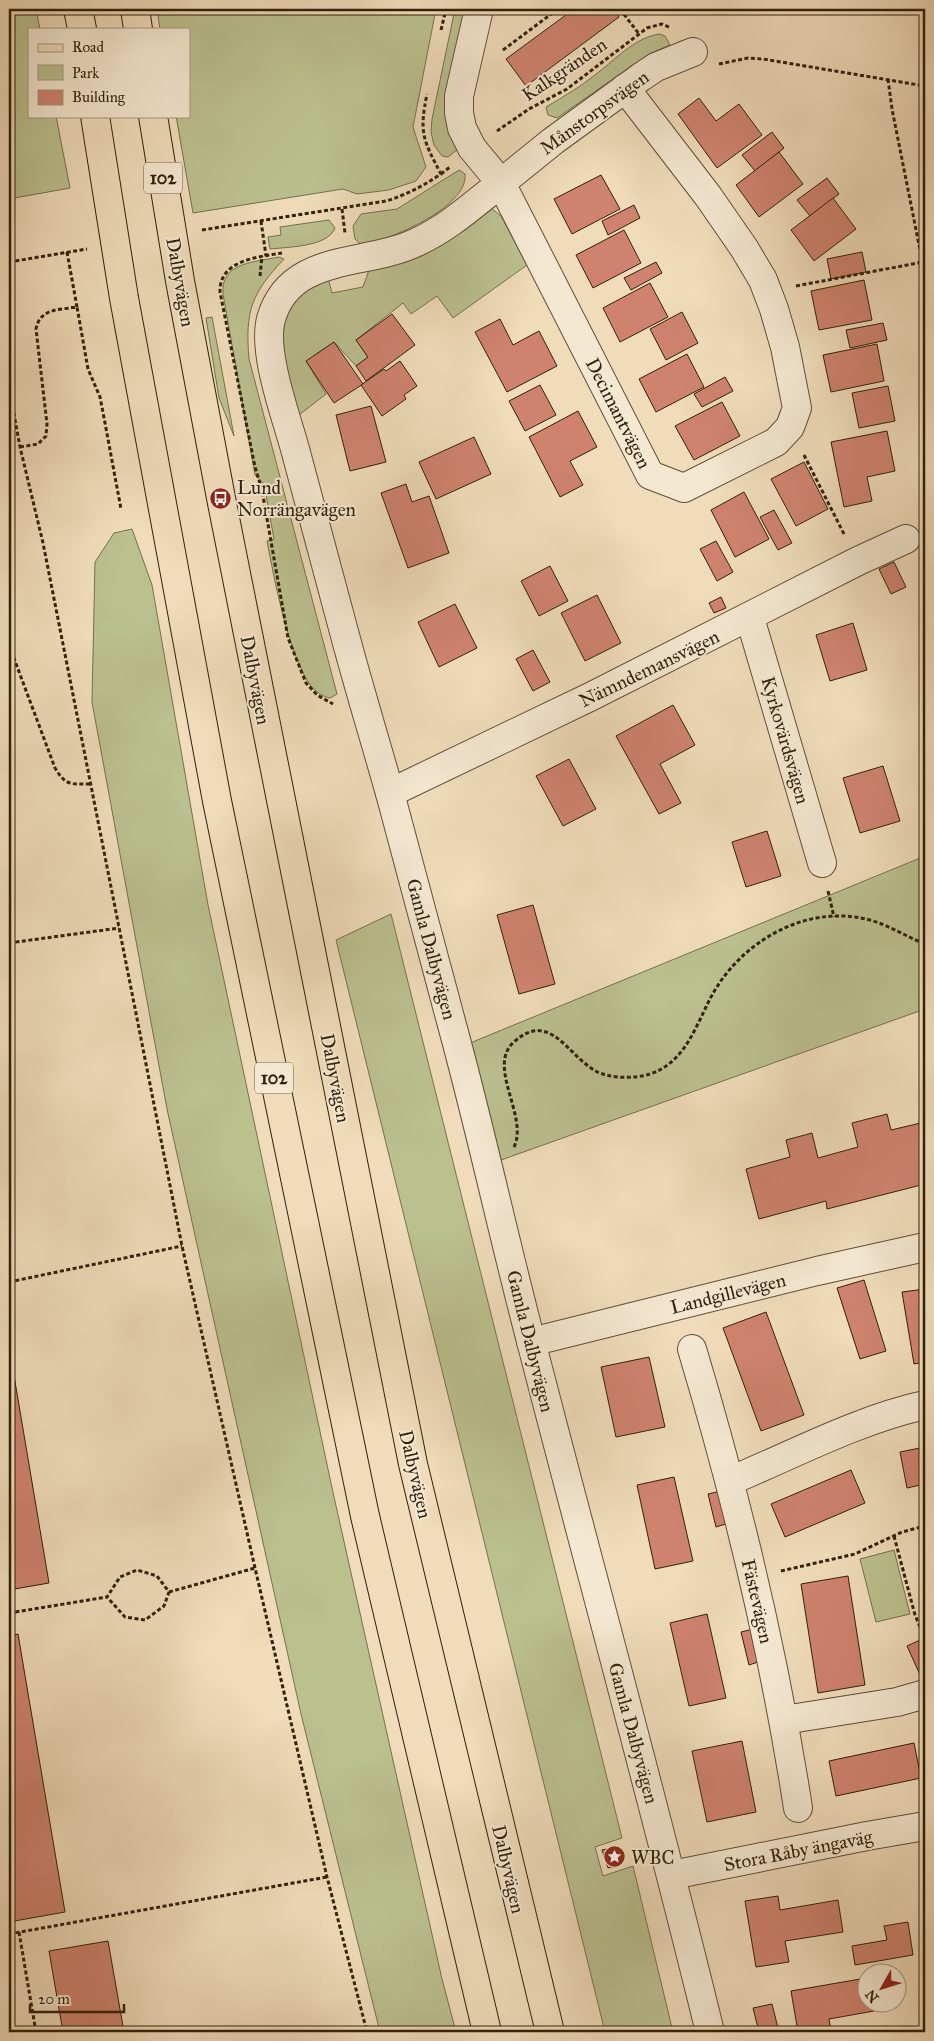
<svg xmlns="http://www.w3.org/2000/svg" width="934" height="2041" viewBox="0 0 934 2041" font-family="'IM FELL Great Primer',serif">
  <rect width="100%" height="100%" fill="#f0dcba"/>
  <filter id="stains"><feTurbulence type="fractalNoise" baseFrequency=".004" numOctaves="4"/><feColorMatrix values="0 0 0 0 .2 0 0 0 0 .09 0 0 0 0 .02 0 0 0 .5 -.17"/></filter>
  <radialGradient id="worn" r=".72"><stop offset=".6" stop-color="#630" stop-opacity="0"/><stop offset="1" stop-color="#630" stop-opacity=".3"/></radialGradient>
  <!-- green -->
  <g fill="#bbc08f" stroke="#76704d">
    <path d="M9,9H36L40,29H29V116H56L70,188L9,199Z"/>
    <path d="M157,9H436L413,127L426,167L416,181L389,190L357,194L343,189L193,213L176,116H189V29H160Z"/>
    <path d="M455,9H465L445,112L458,149L448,157L442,156L434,145L431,132L432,119Z"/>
    <path d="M660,34L665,36L670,45L649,54L557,118L548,115L546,107C563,97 580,87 595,75C615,60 635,37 660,34Z"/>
    <path d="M459,170L465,174C469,207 388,241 361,245L355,239L353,226L361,214L397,209Z"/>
    <path d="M487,205L501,216L527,265L453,318L437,296L411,314L403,303L356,340L368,357L356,366L334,342L306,361L326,394L299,415C291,381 267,320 301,293C308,287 319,283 328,278L332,293L363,287L369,270L402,262Z"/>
    <path d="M329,220L335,228C328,247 288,247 270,249L268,237L281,235L280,227Z"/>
    <path d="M279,257L284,259C251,294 245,311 249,359L337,694L330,698C323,697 315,691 311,686C289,657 274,578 267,541L274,539L264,484L255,475L223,294C220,262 256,262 279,257Z"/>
    <path d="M212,317L234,436L219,398L206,318Z"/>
    <path d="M132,529L152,585L208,905L332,1488L442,1979L456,2032H380L301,1714L167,1109L92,702L95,562L114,533Z"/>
    <path d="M925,856V1009L487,1165L458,1048Z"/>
    <path d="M391,914L622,1838L595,1847L603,1876L633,1866L673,2032H605L336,940Z"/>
    <path d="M894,1550L910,1614L876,1622L860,1559Z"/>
  </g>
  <!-- building -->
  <g fill="#cf836f" stroke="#30200b">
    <path d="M574,9H613L619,17L526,86L506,59Z"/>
    <path d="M699,98L716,121L739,104L762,135L717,168L678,114Z"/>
    <path d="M772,132L784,148L755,171L742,155Z"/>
    <path d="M779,152L803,184L759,217L736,185Z"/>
    <path d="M601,175L620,209L572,234L554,199Z"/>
    <path d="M827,178L839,194L810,216L797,200Z"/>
    <path d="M833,198L856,229L814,261L791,230Z"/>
    <path d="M634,205L640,218L608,235L602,221Z"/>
    <path d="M624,230L641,263L593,288L576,255Z"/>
    <path d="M862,252L866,272L831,279L827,259Z"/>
    <path d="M656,262L662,273L631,290L624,278Z"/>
    <path d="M864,280L872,320L819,330L811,291Z"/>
    <path d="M650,283L668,317L620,342L603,308Z"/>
    <path d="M682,312L698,343L666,360L650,329Z"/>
    <path d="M392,314L415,345L366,381L356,366L368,357L356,340Z"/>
    <path d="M500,319L513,345L539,331L557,366L507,392L475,332Z"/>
    <path d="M883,323L887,340L850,348L846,330Z"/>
    <path d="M334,342L363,384L334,403L306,361Z"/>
    <path d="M877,344L884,381L831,392L823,355Z"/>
    <path d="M687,354L704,387L656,412L639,379Z"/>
    <path d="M400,361L417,386L404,395L406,399L382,416L361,385L384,369L386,371Z"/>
    <path d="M725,377L733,391L702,407L694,394Z"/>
    <path d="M540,385L556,415L525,431L509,401Z"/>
    <path d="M888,386L895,421L859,428L852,393Z"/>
    <path d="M722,402L740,436L694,460L675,426Z"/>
    <path d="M371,406L386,462L350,471L336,415Z"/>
    <path d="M578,411L597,447L570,461L583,485L560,497L529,437Z"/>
    <path d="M887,431L895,471L867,477L872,501L844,507L831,442Z"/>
    <path d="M474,437L491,474L436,499L419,462Z"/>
    <path d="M804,462L828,509L796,526L771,479Z"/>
    <path d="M406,484L412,502L429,496L449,553L408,568L381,493Z"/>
    <path d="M744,492L769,539L735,557L711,510Z"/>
    <path d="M774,510L792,543L778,550L760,517Z"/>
    <path d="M716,541L733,572L717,581L700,549Z"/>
    <path d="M894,562L906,587L891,594L879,569Z"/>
    <path d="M550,566L568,601L539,616L521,581Z"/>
    <path d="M597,595L621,643L585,661L561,613Z"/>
    <path d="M721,597L726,608L714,613L709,603Z"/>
    <path d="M455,604L477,648L439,667L418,622Z"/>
    <path d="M853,623L867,670L830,681L816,635Z"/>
    <path d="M533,650L550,682L533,691L516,659Z"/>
    <path d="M673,705L695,745L660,764L681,803L659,814L616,736Z"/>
    <path d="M569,759L596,809L563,826L536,776Z"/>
    <path d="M883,766L900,821L860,833L843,778Z"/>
    <path d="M767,831L781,876L746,887L732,842Z"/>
    <path d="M533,905L555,984L519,994L497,915Z"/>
    <path d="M887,1114L891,1130L925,1122V1184L827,1209L826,1201L759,1219L746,1169L790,1157L786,1140L812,1133L818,1158L858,1147L852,1123Z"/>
    <path d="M864,1280L886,1351L860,1359L837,1288Z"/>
    <path d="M925,1289V1362L914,1364L902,1292Z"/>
    <path d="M766,1312L804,1415L761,1431L723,1328Z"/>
    <path d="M9,1346L49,1583L9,1590Z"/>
    <path d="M649,1357L665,1427L616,1437L601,1367Z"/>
    <path d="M925,1447V1484L907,1488L900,1452Z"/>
    <path d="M851,1470L865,1503L785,1537L771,1504Z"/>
    <path d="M674,1477L693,1561L655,1569L637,1485Z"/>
    <path d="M721,1491L729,1523L716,1527L708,1494Z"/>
    <path d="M848,1576L865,1685L818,1693L801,1584Z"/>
    <path d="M707,1614L726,1698L689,1706L670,1623Z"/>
    <path d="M753,1629L761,1661L749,1665L741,1632Z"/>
    <path d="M18,1634L65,1912L9,1922V1636Z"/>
    <path d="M920,1640L925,1653V1676L921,1677L907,1646Z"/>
    <path d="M742,1741L756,1812L707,1822L692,1751Z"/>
    <path d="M914,1743L921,1778L836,1796L829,1761Z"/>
    <path d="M612,1848L618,1865L608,1868L602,1850Z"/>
    <path d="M778,1896L780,1910L838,1900L843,1932L785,1941L789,1962L756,1967L745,1901Z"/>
    <path d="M908,1922L913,1955L855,1965L852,1946L887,1940L884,1926Z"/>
    <path d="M108,1941L124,2032H63L49,1951Z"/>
    <path d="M866,1978V2004H873L874,2011L829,2019L831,2032H798L791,1991Z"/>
    <path d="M772,2004L779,2032H759L753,2008Z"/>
  </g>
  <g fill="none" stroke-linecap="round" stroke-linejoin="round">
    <defs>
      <g id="minor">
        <path d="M479,9L459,96V113L462,128L472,148L501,183C474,204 448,228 417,242C366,267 290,252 271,319C262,352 286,416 295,449C311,509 327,569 343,628C358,685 375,740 391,797C412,873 432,949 452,1025C481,1131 504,1239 532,1345C591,1574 654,1802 710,2032"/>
        <path d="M625,88L708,196L744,248L763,280L774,309L785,347L797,408L790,427L776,442L684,488L650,475L501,183L553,141L641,77L656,67L693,52"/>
        <path d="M750,618L822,863"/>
        <path d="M390,793L590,697L858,561L906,539"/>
        <path d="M531,1342L817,1271L925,1247"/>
        <path d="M692,1349C737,1499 774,1652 798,1808"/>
        <path d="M730,1481C792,1455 860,1419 925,1405"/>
        <path d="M784,1720L897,1702L925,1694"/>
        <path d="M672,1875L867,1836L925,1826"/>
      </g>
      <g id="primary">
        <path d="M78,9L82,29"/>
        <path d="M135,9L138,29"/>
        <path d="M95,116L124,298L217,801L365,1516L487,2032"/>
        <path d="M153,116L180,281L221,498L413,1464L550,2032"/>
      </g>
    </defs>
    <!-- minor casing -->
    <use href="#minor" stroke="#604f37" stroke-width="30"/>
    <!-- primary casing -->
    <use href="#primary" stroke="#30200b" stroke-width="30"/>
    <!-- path -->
    <g stroke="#30200b" stroke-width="3" stroke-dasharray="4 2.5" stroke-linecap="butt">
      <path d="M620,9L639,34"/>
      <path d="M441,30L446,9"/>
      <path d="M503,50L558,9"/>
      <path d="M719,64L748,58L763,59L925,86"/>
      <path d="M888,79L892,109L925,275"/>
      <path d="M497,131L529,109L567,89L647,28L662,24L671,28"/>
      <path d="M441,174L450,167"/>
      <path d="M342,209L345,233"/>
      <path d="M261,221L266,256"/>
      <path d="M202,230L386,201C406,195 423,186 441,174C423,140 419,133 427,94"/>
      <path d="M67,252L77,307"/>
      <path d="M282,253C258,257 219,260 220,292L255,467L262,490L288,638L306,683L317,695L333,704"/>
      <path d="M9,262L87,249"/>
      <path d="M260,276L262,256"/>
      <path d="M796,286L923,262"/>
      <path d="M9,387L20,447L43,543L182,1246L255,1568L327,1877L367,2032"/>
      <path d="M20,447L38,444L46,436L47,424L36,329C40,308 59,310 77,307L88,369L100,397L105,423L121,509"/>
      <path d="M804,455L844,534"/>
      <path d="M252,492L262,490"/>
      <path d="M9,645L55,768C66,786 70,784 91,784"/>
      <path d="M828,891L834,917"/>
      <path d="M9,943L119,928"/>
      <path d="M514,1147C529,1117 486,1066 514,1042C549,1010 567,1054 594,1070C608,1079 635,1079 650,1074C683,1063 694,1031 708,1003C735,946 801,904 866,919C887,924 905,936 925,944"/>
      <path d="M9,1282L182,1246"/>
      <path d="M894,1536L915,1615L925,1639"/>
      <path d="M781,1571L855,1554L902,1532L925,1526"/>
      <path d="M169,1592L255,1568"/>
      <path d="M9,1613L107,1597L120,1577L137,1570L157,1576L169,1592L164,1606L145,1620L125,1617L107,1597"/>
      <path d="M19,1932L36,2032"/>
      <path d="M9,1934L327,1877"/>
    </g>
    <!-- minor -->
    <use href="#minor" stroke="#f5e8d2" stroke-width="28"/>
    <!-- primary -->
    <use href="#primary" stroke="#f0dcba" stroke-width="28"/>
  </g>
  <!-- icons -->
  <defs>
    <symbol id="bus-disc" viewBox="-11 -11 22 22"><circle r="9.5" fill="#8f2418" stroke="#f5e8d2"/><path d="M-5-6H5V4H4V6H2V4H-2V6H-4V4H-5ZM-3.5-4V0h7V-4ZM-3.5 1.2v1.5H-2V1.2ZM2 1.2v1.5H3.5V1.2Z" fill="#fff"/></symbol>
    <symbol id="sight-disc" viewBox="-11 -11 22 22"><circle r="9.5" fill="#8f2418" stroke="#f5e8d2"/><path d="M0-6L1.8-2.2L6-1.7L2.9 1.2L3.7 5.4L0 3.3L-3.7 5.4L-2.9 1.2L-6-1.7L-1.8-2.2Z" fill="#fff"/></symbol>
  </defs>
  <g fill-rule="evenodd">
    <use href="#bus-disc" x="208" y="486" width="25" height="25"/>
    <use href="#sight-disc" x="602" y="1844" width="25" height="25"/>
  </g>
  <g text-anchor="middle" stroke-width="4" stroke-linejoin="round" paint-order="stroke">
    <!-- shield labels -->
    <g fill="#f5e8d2" stroke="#6b5c47" stroke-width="1">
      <rect x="144" y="162.5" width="38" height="31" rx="4"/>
      <rect x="255" y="1062.5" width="38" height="31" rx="4"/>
    </g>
    <g font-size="18" font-weight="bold" fill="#30200b">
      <text x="163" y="184">102</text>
      <text x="274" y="1084">102</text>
    </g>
    <!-- street labels -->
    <g font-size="19" fill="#30200b" stroke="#f5e8d2">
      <text transform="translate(564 69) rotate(-34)" y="7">Kalkgränden</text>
      <text transform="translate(594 112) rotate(-36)" y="7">Månstorpsvägen</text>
      <text transform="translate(181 282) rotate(80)" y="7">Dalbyvägen</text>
      <text transform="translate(619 413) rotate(63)" y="7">Decimantvägen</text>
      <text transform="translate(649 668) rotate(-26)" y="7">Nämndemansvägen</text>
      <text transform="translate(256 680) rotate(79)" y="7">Dalbyvägen</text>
      <text transform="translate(786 740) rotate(74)" y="7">Kyrkovärdsvägen</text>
      <text transform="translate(432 949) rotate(75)" y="7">Gamla Dalbyvägen</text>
      <text transform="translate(336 1078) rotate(79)" y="7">Dalbyvägen</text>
      <text transform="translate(728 1293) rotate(-14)" y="7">Landgillevägen</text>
      <text transform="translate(531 1341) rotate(76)" y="7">Gamla Dalbyvägen</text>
      <text transform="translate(416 1474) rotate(77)" y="7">Dalbyvägen</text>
      <text transform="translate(758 1601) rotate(77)" y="7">Fästevägen</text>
      <text transform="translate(634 1733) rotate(75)" y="7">Gamla Dalbyvägen</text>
      <text transform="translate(798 1850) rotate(-11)" y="7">Stora Råby ängaväg</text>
      <text transform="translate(509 1869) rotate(77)" y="7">Dalbyvägen</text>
    </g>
    <!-- poi labels -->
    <g font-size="19" fill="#30200b" stroke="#f5e8d2" text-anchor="start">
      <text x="237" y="494">Lund<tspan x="237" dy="22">Norrängavägen</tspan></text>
      <text x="631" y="1864">WBC</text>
    </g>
  </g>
  <!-- margin -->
  <rect width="934" height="2041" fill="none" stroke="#f0dcba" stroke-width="30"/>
  <rect x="10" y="10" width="914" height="2021" fill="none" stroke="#30200b" stroke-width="2.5"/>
  <rect x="15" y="15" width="904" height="2011" fill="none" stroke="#30200b"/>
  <!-- legend -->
  <rect x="28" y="28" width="162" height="90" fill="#f5e8d2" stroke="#a69882"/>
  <rect x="38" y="44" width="25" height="8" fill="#f0dcba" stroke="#a69882"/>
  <text x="72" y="52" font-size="15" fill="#30200b">Road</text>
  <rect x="38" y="65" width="25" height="15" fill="#bbc08f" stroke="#a69882"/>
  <text x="72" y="78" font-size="15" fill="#30200b">Park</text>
  <rect x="38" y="90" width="25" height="15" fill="#cf836f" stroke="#a69882"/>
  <text x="72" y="102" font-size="15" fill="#30200b">Building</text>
  <!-- north arrow -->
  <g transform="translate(882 1988) rotate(231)"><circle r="24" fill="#f5e8d2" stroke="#a69882"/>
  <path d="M0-4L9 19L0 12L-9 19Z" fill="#8f2418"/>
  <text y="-8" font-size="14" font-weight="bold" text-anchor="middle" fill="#30200b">N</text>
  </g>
  <!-- scale -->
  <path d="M30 2004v8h94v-8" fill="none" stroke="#30200b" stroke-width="2.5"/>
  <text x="38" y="2004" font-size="15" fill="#30200b" stroke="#f5e8d2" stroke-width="4" paint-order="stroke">20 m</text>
  <rect width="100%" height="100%" filter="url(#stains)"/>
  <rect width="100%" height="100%" fill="url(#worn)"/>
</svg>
